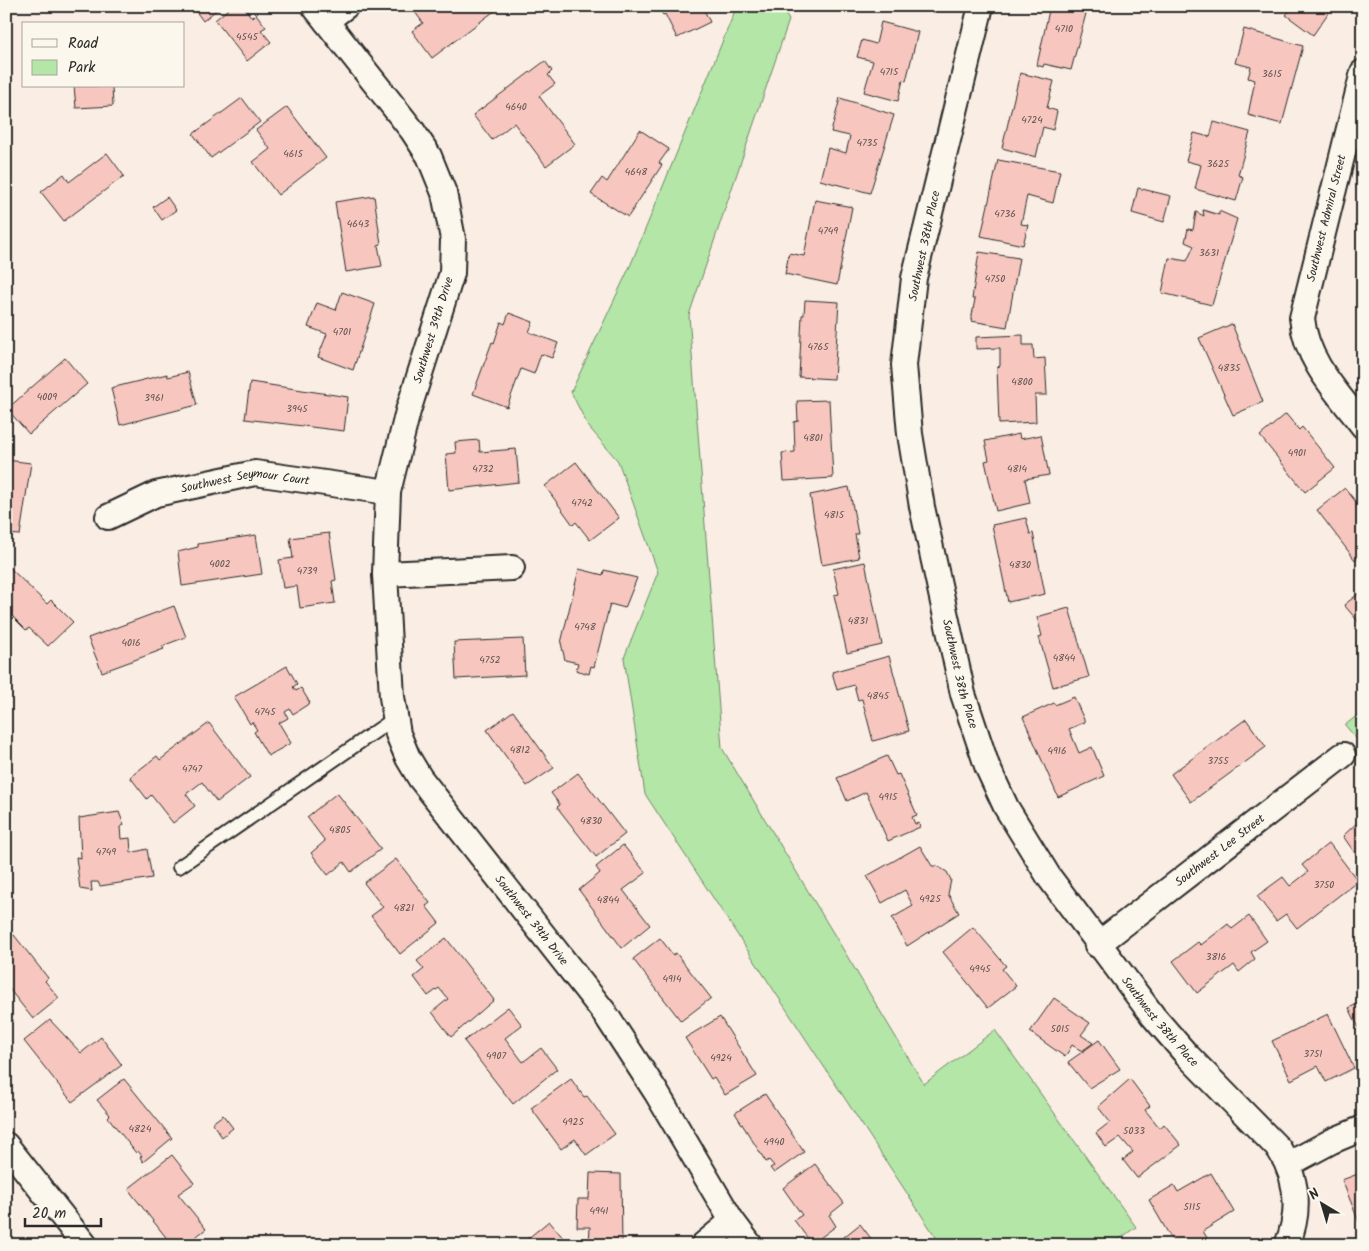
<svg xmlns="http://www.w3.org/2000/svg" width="1369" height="1251" viewBox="0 0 1369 1251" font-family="Kalam,sans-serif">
  <rect width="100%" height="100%" fill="#faede3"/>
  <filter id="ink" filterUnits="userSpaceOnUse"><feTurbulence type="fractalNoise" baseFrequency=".02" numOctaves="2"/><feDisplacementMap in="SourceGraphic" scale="10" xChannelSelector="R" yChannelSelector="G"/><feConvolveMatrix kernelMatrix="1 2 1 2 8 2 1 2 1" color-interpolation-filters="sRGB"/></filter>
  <g filter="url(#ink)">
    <!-- green -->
    <g fill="#b3e6a7" stroke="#6f8869">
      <path d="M737,6H780L789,20L689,315L722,748L924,1084L995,1030L1136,1227L1111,1245H941L645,794L624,658L658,572L618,461L588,426L571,392L631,264Z"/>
      <path d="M1363,711V747L1345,725Z"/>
    </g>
    <!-- building -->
    <g fill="#f7c7bf" stroke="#2b2b2b">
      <path d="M192,6H221L203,21Z"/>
      <path d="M232,6H243L252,18L256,14L266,27L261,30L271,42L247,61L215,20Z"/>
      <path d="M422,6H501L432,58L412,31L423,23L415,12Z"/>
      <path d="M658,6H702L710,22L677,38L665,14L663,15Z"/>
      <path d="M1050,6H1088L1071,70L1044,64L1043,67L1037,65Z"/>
      <path d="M1293,6H1333L1313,35L1286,15Z"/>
      <path d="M881,22L918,32L906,81L903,80L898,101L864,92L873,61L857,57L862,40L876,44Z"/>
      <path d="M1244,29L1303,46L1282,124L1248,115L1255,80L1248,78L1251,67L1235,63Z"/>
      <path d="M545,61L552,71L548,75L555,84L539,96L575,144L546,166L514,123L492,140L473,115Z"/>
      <path d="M1020,73L1054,81L1047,108L1057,111L1053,130L1043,127L1036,157L1002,148Z"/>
      <path d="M74,86H112L113,106L76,108Z"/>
      <path d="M242,98L260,122L211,158L193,134Z"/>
      <path d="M840,98L894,115L870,193L820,180L828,148L846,153L850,136L831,132Z"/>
      <path d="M287,107L326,158L278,195L253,162L270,149L256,130Z"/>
      <path d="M1214,122L1250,132L1238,175L1243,177L1236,201L1195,189L1201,165L1186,161L1194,133L1210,137Z"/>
      <path d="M640,130L669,149L659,163L662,165L628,217L591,194L602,178L607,182Z"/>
      <path d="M107,153L124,176L64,221L41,192L64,174L69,182Z"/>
      <path d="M998,160L1060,171L1053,203L1027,196L1021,224L1028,225L1023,245L981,236Z"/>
      <path d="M1138,188L1171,196L1164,222L1132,213Z"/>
      <path d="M374,196L381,244L378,245L382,266L346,272L335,202Z"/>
      <path d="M167,197L176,210L162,220L153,207Z"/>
      <path d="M815,200L852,207L837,285L785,274L789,253L804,256Z"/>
      <path d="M1203,210L1219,215V211L1237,219L1212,305L1162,293L1169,258L1187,261L1194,246L1185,242L1188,229L1193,230L1196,212L1204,216Z"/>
      <path d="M979,252L1019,258L1007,327L971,321L975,299H972Z"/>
      <path d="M342,292L375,304L353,370L318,357L327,334L308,327L317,303L336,310Z"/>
      <path d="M805,300L839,302L834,379L799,377L802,315H804Z"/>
      <path d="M509,313L533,322L529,332L558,343L552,358L541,354L534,374L521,369L507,407L473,394L492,342L494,343L501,322L505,324Z"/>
      <path d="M1232,324L1263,402L1233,415L1199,338Z"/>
      <path d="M1023,335V345H1033L1034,359L1045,358L1047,395H1035L1036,422L999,424L997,367L1000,366V348L976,349V337Z"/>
      <path d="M65,358L87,384L29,434L7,409Z"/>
      <path d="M188,372L197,405L120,425L111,388L167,374L168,377Z"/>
      <path d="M250,382L348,397L344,431L245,419Z"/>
      <path d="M829,400L833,478L784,481L782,453L795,452L794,422L798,421L797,401Z"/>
      <path d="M1286,414L1299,430L1302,427L1335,468L1305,492L1260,436Z"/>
      <path d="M1019,434L1020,439L1041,435L1049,475L1025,479L1030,503L996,511L985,461L989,460L985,441Z"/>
      <path d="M479,440L480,452L516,449L519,482L449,490L446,454L456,453L455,442Z"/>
      <path d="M6,460L31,463L20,535L6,534Z"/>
      <path d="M576,462L619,518L590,540L576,522L573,525L545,486Z"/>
      <path d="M849,487L858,534H855L859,558L822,565L810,495Z"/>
      <path d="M1345,488L1363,511V565L1357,557L1355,560L1317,510Z"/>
      <path d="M1026,518L1030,534L1033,533L1045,594L1008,602L992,525Z"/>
      <path d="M329,533L336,580L332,581L335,603L300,608L297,586L283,588L279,560L293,558L290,538Z"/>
      <path d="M256,535L262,574L182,586L178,552L198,547V544Z"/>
      <path d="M865,562L882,645L847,653L834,595L839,594L833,569Z"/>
      <path d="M6,564L47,604L51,600L73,622L48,646L29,628L26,630L10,614L6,617Z"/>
      <path d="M579,569L603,575L604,570L637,578L625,608L610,604L594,667L591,666L589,674L576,670L578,663L565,660L561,643Z"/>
      <path d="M1363,590V627L1344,605Z"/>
      <path d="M174,606L186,637L162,646L164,649L102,672L88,638Z"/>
      <path d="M1069,608L1089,677L1053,687L1039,637L1042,636L1037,617Z"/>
      <path d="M523,639L525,675L456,679L454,642Z"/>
      <path d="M889,656L909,731L873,741L862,699L858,700L854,685L837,690L832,672Z"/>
      <path d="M287,666L297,684L293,687L296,691L301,688L310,703L293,714L290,709L285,712L288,718L279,723L291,743L268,756L254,732L257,730L252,722L250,724L234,697Z"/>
      <path d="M1074,697L1085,722L1069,729L1079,753L1092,747L1104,776L1058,797L1023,717L1054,703L1055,705Z"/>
      <path d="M513,711L554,768L527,786L487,730Z"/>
      <path d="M1246,719L1266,747L1191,802L1171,774Z"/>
      <path d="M209,723L250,777L217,802L202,782L186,794L195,806L173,823L151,795L147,799L130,777L157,756L160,760Z"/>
      <path d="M887,756L896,775L899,774L917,815L912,817L915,824L919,823L920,827L888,841L866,792L847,801L837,778Z"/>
      <path d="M578,773L625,834L596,857L557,807L560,805L551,793Z"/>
      <path d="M337,793L381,849L351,872L344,862L328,875L311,853L325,841L307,817Z"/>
      <path d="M119,812L124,825L120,827L121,839L130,838L131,853L147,849L152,878L100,886L98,882H91L92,891L80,889L76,857L81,858L79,818Z"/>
      <path d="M1363,817V856L1359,859L1343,836Z"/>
      <path d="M1329,843L1358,881L1297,928L1286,914L1276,921L1257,896L1283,877L1290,886L1308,872L1302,865Z"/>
      <path d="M623,845L646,873L623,890L650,925L622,948L579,890L600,873L596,867Z"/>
      <path d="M920,846L932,866H937L947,872L951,880L948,894L959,913L907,946L892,918L913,906L905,890L882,903L867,876Z"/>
      <path d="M396,859L430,903L426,906L439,923L400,954L371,916L383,907L364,883Z"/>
      <path d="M1249,916L1267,941L1251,952L1255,959L1239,972L1234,965L1197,993L1173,961L1198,942L1201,945L1228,924L1232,929Z"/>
      <path d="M973,927L1006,966L1002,969L1016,986L988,1008L943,952Z"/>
      <path d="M14,935L48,978L45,981L59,998L33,1019L6,985V941Z"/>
      <path d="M446,938L494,1000L451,1037L432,1012L448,999L439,988L428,996L414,977L424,969L417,961Z"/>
      <path d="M660,938L673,955L676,953L711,998L681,1021L633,959Z"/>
      <path d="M1054,998L1090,1023L1081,1035L1093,1043L1082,1051L1072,1045L1065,1057L1030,1032Z"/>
      <path d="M1363,1001V1036L1349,1008Z"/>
      <path d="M508,1007L522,1025L505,1038L523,1062L541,1048L557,1069L513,1104L464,1041Z"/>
      <path d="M1328,1014L1354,1068L1326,1082L1318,1066L1291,1080L1272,1041Z"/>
      <path d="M720,1017L757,1076L725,1095L714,1077L711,1079L685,1038Z"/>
      <path d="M50,1020L81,1053L101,1037L122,1065L72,1102L24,1041Z"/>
      <path d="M1099,1040L1120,1069L1089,1088L1068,1062Z"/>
      <path d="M124,1079L172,1138L143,1162L140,1157L142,1156L138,1151L136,1153L108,1117L110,1115L97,1100Z"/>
      <path d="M571,1079L584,1097L587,1096L615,1134L586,1155L575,1139L561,1149L531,1108Z"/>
      <path d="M1130,1079L1150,1106L1145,1110L1160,1128L1164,1124L1181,1145L1137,1178L1123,1160L1133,1152L1120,1137L1106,1147L1096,1133L1110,1122L1098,1107Z"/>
      <path d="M765,1094L804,1152L774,1173L770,1168L774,1166L769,1160L766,1162L735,1113Z"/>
      <path d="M223,1115L233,1128L222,1137L212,1123Z"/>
      <path d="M172,1155L194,1183L178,1194L206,1229L185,1245H172L128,1189Z"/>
      <path d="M815,1164L844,1203L829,1215L836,1226L812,1244L794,1220L802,1215L783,1188Z"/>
      <path d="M1363,1172V1227H1361L1342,1180Z"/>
      <path d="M590,1173L621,1174L622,1245L589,1244L590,1227H577L578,1199H589Z"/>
      <path d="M1211,1173L1234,1212L1203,1231L1211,1245H1175L1149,1200L1174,1185L1178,1192Z"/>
      <path d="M549,1221L569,1245H520Z"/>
      <path d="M860,1224L876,1245H834Z"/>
    </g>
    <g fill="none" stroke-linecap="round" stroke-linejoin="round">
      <defs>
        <path id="lane" d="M179,867L395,718"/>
        <g id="street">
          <path id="s1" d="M314,6L412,130L429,156L444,193L453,239L452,273L408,411L388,492L385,574L392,697L398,734L408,758L420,778L604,1012L656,1092L732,1221L750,1245"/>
          <path id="s2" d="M981,6L914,278L904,365L910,434L922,507L963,694L987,766L1006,807L1049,877L1153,1016L1186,1054L1279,1149C1298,1179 1301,1211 1287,1245"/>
          <path d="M326,21L346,6"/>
          <path d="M1363,72L1302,318C1306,361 1337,392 1363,426"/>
          <path id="s3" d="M108,517L156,494L255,473L388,492"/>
          <path d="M385,574L512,568"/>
          <path id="s4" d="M1097,945L1343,755"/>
          <path d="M6,1145L85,1245"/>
          <path d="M1289,1164L1332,1141L1363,1128"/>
          <path d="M703,1245L732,1221"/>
        </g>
      </defs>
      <!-- lane casing -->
      <use href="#lane" stroke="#2b2b2b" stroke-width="16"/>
      <!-- street casing -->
      <use href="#street" stroke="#2b2b2b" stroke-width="28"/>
      <!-- lane -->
      <use href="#lane" stroke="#fbf7ec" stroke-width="12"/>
      <!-- street -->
      <use href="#street" stroke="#fbf7ec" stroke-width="24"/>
    </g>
  </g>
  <g text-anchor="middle" stroke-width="4.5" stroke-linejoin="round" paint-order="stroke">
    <!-- number labels -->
    <g font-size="10" fill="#5e5250">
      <text x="1064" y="32">4710</text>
      <text x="247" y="40">4545</text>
      <text x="889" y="75">4715</text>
      <text x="1272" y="77">3615</text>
      <text x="516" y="110">4640</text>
      <text x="1032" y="123">4724</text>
      <text x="867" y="146">4735</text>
      <text x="293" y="157">4615</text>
      <text x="1218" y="167">3625</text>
      <text x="636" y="175">4648</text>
      <text x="1005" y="217">4736</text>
      <text x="358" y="227">4643</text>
      <text x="828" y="234">4749</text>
      <text x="1209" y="256">3631</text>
      <text x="995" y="282">4750</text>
      <text x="342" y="335">4701</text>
      <text x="818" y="350">4765</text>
      <text x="1229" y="371">4835</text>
      <text x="1022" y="385">4800</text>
      <text x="47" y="400">4009</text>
      <text x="154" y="401">3961</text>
      <text x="297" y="412">3945</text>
      <text x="813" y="441">4801</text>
      <text x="1297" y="456">4901</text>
      <text x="483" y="472">4732</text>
      <text x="1017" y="472">4814</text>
      <text x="582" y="506">4742</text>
      <text x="834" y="518">4815</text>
      <text x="220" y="567">4002</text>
      <text x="1020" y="568">4830</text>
      <text x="307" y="574">4739</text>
      <text x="858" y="624">4831</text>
      <text x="585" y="630">4748</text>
      <text x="131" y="646">4016</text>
      <text x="1064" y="661">4844</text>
      <text x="490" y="663">4752</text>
      <text x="878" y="699">4845</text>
      <text x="265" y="715">4745</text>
      <text x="520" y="753">4812</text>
      <text x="1057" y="754">4916</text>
      <text x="1218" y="764">3755</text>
      <text x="192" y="772">4747</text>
      <text x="888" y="800">4915</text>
      <text x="591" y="824">4830</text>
      <text x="340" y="833">4805</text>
      <text x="106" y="855">4749</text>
      <text x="1324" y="888">3750</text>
      <text x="930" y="902">4925</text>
      <text x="608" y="903">4844</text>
      <text x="404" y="911">4821</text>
      <text x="1216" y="960">3816</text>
      <text x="980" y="972">4945</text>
      <text x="672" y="982">4914</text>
      <text x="1060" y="1032">5015</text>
      <text x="1313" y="1057">3751</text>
      <text x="496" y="1059">4907</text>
      <text x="721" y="1061">4924</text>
      <text x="573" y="1125">4925</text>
      <text x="140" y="1132">4824</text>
      <text x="1134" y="1134">5033</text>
      <text x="774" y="1145">4940</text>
      <text x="1192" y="1210">5115</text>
      <text x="599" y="1214">4941</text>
    </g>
    <!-- street labels -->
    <g font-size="12" fill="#2b2b2b" stroke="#fbf7ec">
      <text transform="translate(1326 218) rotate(-76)" y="4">Southwest Admiral Street</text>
      <text transform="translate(924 246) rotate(-78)" y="4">Southwest 38th Place</text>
      <text transform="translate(433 330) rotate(-73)" y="4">Southwest 39th Drive</text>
      <text dy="4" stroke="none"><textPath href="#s3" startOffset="144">Southwest Seymour Court</textPath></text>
      <text dy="4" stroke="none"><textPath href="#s2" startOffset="682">Southwest 38th Place</textPath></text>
      <text dy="4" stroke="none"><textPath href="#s4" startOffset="155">Southwest Lee Street</textPath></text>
      <text dy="4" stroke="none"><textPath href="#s1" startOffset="1011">Southwest 39th Drive</textPath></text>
      <text dy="4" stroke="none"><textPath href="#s2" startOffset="1088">Southwest 38th Place</textPath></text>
    </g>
  </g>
  <!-- margin -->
  <rect width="1369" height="1251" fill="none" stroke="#fbf7ec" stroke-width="25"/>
  <rect x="12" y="12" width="1344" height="1226" fill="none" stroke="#2b2b2b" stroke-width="2" filter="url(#ink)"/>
  <!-- legend -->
  <rect x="22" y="22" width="162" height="65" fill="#fbf7ec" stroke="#a8a59f"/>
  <rect x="32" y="39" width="25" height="8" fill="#fbf7ec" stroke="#a8a59f"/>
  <text x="68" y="48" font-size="15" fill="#2b2b2b">Road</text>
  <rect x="32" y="60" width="25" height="15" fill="#b3e6a7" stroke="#a8a59f"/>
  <text x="68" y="72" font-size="15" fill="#2b2b2b">Park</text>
  <!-- north arrow -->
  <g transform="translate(1322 1204) rotate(322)" stroke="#fbf7ec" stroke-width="4" paint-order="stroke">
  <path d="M0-4L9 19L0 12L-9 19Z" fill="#2b2b2b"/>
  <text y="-8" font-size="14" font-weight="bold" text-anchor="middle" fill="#2b2b2b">N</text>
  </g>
  <!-- scale -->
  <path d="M25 1218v8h76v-8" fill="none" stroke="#2b2b2b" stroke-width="2.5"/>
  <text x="32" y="1218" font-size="15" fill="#2b2b2b" stroke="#fbf7ec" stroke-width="4" paint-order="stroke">20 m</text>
</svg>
